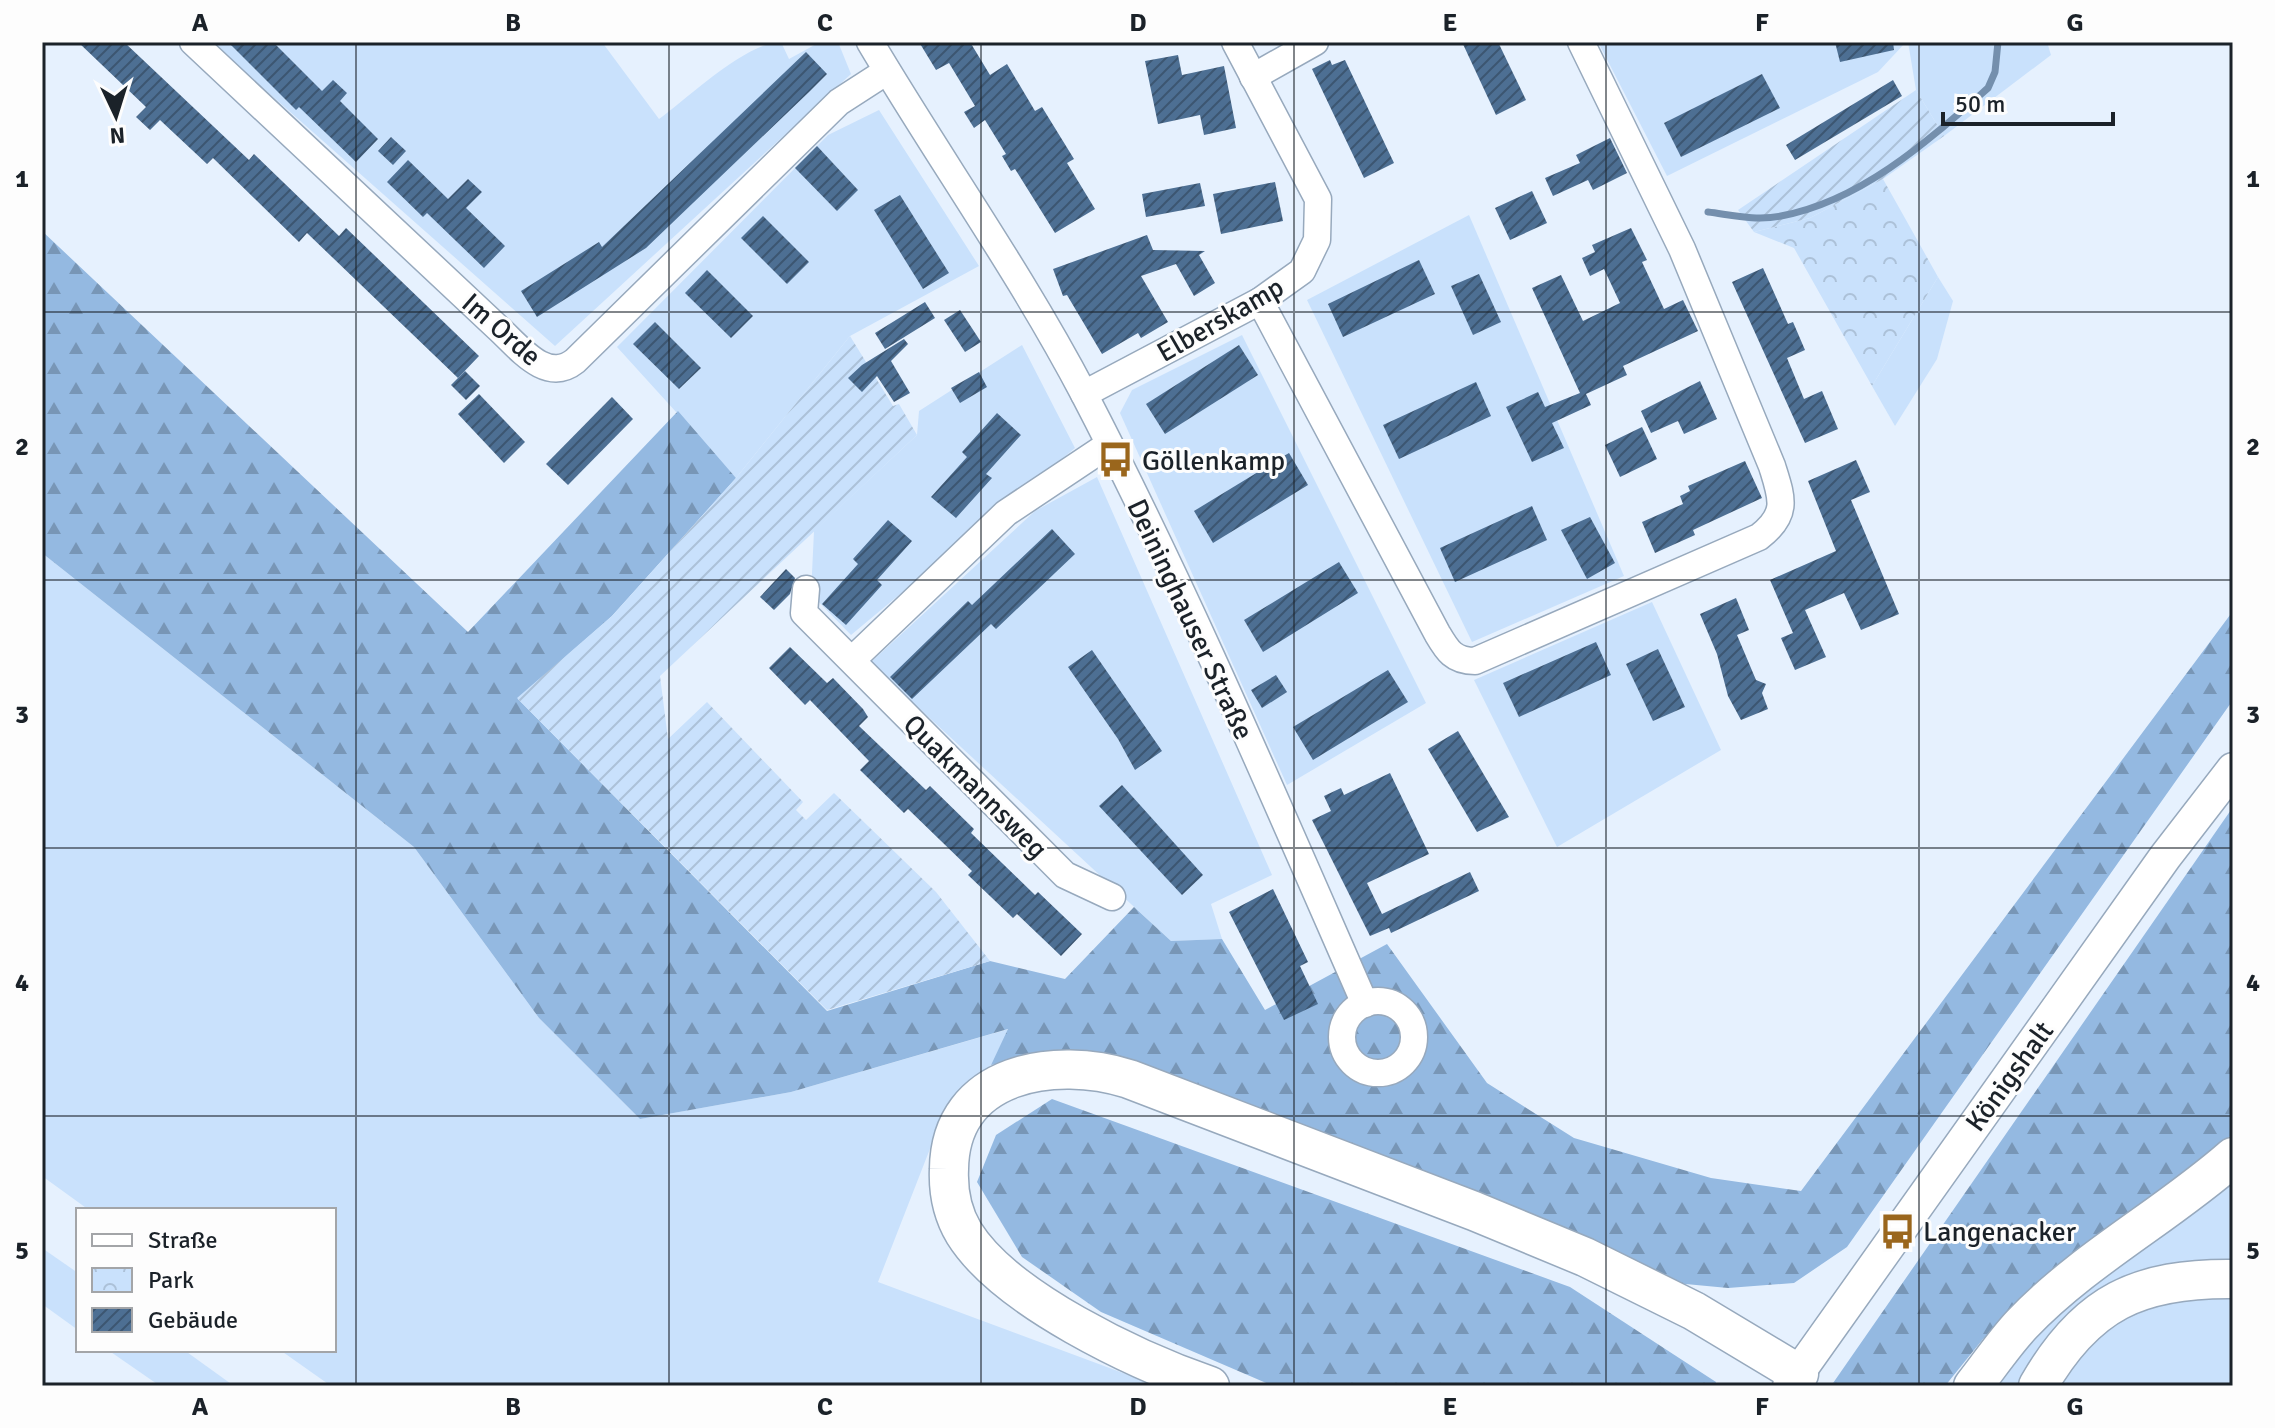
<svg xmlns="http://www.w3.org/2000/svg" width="2275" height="1428" viewBox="0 0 2275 1428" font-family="Signika,sans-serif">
  <defs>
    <pattern id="forest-firs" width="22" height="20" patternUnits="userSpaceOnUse" patternTransform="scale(2)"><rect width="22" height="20" fill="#94b9e1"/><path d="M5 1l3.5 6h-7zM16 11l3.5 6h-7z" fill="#7896b6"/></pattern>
    <pattern id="park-crowns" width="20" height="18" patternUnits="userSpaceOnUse" patternTransform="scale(2)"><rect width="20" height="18" fill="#c9e1fc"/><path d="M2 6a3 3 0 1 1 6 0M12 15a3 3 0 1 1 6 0" fill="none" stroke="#acc1d8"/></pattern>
    <pattern id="garden-furrows" width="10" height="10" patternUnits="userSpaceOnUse" patternTransform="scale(2)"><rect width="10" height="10" fill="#c9e1fc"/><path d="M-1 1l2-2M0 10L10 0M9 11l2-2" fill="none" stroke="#acc1d8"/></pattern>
    <pattern id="building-hatch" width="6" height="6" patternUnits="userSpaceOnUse" patternTransform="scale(2)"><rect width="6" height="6" fill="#4d6f93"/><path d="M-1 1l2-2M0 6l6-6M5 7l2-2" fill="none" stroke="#3c5671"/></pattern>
  </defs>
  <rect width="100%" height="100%" fill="#e6f1fe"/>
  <!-- grass -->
  <g fill="#c9e1fc">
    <path d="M211,42H602L659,119C688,98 746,42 781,42L789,59L820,42H838L851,74L555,346Z"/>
    <path d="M1598,42H1906L1878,72L1667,176Z"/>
    <path d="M1908,42H2047L2051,55L1944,136L1916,90Z"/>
    <path d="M879,110L979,266L850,336L736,478L617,347L828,135Z"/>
    <path d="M1469,215L1624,576L1472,642L1307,300Z"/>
    <path d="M1938,277L1953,301L1937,359L1895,426L1872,386Z"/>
    <path d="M1242,335L1426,703L1287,785L1120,413L1132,390Z"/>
    <path d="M1022,345L1075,448L851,635L811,594L814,531L917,435L919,411Z"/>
    <path d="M1097,477L1272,875L1211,904L1222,939L1171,941L870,663L1035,511Z"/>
    <path d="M42,553L414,847L539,1018L640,1119L791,1092L1009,1029L991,1065L967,1083L942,1118L878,1282L1158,1386H331L280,1350H334V1210H89L42,1176Z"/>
    <path d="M1652,602L1721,750L1557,847L1474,680Z"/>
    <path d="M2233,1177V1386H1989L2029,1335Z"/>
    <path d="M42,1248L78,1273V1330L42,1304Z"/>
    <path d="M108,1350H184L234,1386H160Z"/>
  </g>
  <!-- forest -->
  <g fill="url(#forest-firs)">
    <path d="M42,231L468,632L678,411L736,478L612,616L518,699L827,1011L990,961L1065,979L1134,907L1171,941L1222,939L1265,1010L1387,944L1487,1083L1574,1138L1711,1178L1801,1191L2233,611V700L1847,1247L1794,1283L1728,1288L1675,1283L1059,1053L991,1065L1008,1029L791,1092L640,1119L539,1018L414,847L42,553Z"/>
    <path d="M2233,807V1134L1983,1339L1945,1386H1831Z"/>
    <path d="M1052,1099L1570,1287L1716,1382L1715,1386H1273L1101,1312L1022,1257L977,1182L996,1135Z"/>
  </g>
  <!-- park -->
  <path fill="url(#park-crowns)" d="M1883,179L1938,277L1872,386L1794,248L1754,232L1810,218Z"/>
  <!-- garden -->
  <g fill="url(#garden-furrows)">
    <path d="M1916,90L1944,136L1883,179L1810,218L1754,232L1738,210Z"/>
    <path d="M850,336L893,406L899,404L917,435L660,676L668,739L707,702L803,802L796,810L806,820L834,793L936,892L990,961L827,1010L517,698L612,616L736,478Z"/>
  </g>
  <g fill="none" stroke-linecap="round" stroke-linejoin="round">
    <!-- stream -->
    <path stroke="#748fad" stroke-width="7" d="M1708,212C1732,215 1756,221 1781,216C1862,201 1929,140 1988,88L1995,72L1998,42"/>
  </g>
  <!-- building -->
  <g fill="url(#building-hatch)">
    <path d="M78,42H124L249,160L254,154L339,236L346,228L479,356L458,378L307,233L299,242L213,158L207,164L160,120L150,130L136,117L146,107Z"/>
    <path d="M228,42H273L322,91L333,80L347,93L340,101L378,139L356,162L299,107L296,110Z"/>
    <path d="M919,42H970L990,75L1007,64L1035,111L1042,107L1074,159L1067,163L1095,209L1055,233L1015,169L1011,171L1002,156L1006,154L985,120L974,128L964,112L975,106L949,63L936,70Z"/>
    <path d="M1462,42H1498L1526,100L1496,115Z"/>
    <path d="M1835,42H1893L1894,50L1840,62Z"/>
    <path d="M806,52L827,74L809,92L646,248L537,317L521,291L599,242L602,247Z"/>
    <path d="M1178,55L1182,75L1224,66L1236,128L1204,135L1200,115L1158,124L1145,61Z"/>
    <path d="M1330,60L1332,65L1345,60L1394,163L1364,178L1312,69Z"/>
    <path d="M1762,74L1780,108L1681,157L1664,123Z"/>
    <path d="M1893,80L1902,96L1795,160L1786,145Z"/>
    <path d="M391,137L406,151L393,165L378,151Z"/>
    <path d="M1610,138L1627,173L1593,190L1588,180L1553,196L1545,178L1580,163L1576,155Z"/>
    <path d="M817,146L858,190L837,211L795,168Z"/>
    <path d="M408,160L448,199L468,179L482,192L466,208L505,246L484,268L427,213L423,217L387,182Z"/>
    <path d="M1275,182L1283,221L1221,234L1213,194Z"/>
    <path d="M1200,183L1205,206L1146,217L1142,194Z"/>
    <path d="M1532,191L1547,223L1510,240L1495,208Z"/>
    <path d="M900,195L949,273L923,289L874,210Z"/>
    <path d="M763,216L809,262L787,284L741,238Z"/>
    <path d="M1631,228L1647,260L1642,262L1664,309L1683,300L1698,331L1623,366L1627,375L1586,394L1591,405L1552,423L1564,448L1532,462L1506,407L1538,392L1545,407L1580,393L1532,288L1561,275L1583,321L1620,303L1604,269L1590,276L1582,258L1595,252L1592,245Z"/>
    <path d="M1147,235L1153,250L1205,251L1199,255L1215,283L1194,296L1176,264L1141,276L1168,322L1141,338L1138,333L1102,354L1067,295L1063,296L1053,269Z"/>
    <path d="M1419,260L1435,294L1343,337L1328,304Z"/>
    <path d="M1763,268L1788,324L1793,322L1805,350L1787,358L1804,399L1822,391L1838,429L1805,443L1732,282Z"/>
    <path d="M707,270L753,316L731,338L685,293Z"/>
    <path d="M1479,274L1501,322L1473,335L1451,286Z"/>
    <path d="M925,302L935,318L885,349L875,333Z"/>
    <path d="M960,310L981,342L965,352L944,320Z"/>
    <path d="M655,322L701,368L679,389L633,344Z"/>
    <path d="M904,339L908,344L891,361L910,393L894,402L877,376L862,392L848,378L862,365Z"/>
    <path d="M1239,345L1258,375L1165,434L1146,404Z"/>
    <path d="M465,371L480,386L466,400L451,385Z"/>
    <path d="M979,372L987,387L960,403L951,388Z"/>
    <path d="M1700,381L1717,419L1684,434L1678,421L1651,433L1641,411Z"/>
    <path d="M1476,382L1491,416L1399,459L1383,425Z"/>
    <path d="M479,394L525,442L504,463L458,414Z"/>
    <path d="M612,397L633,419L568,485L546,464Z"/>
    <path d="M997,413L1021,435L986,474L992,478L956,518L931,497L967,457L962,452Z"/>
    <path d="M1642,427L1657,459L1620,477L1605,445Z"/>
    <path d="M1289,453L1308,485L1213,543L1194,511Z"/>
    <path d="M1856,460L1870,492L1851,500L1899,614L1861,630L1844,593L1805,610L1826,657L1795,670L1781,638L1793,633L1770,580L1836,551L1808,481Z"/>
    <path d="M1745,461L1762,498L1693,530L1695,535L1655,553L1642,522L1683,504L1680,496L1690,491L1688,486Z"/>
    <path d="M1532,506L1547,540L1455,582L1440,548Z"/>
    <path d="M1590,517L1615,563L1587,579L1561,530Z"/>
    <path d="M888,520L912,541L877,580L882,585L846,625L822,604L858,564L853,559Z"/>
    <path d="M1052,529L1075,554L996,629L991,624L912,699L890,677L968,601L972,605Z"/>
    <path d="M1339,562L1358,593L1263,652L1244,620Z"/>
    <path d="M786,569L795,578L790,594L774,610L760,597Z"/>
    <path d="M1736,598L1749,630L1737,635L1756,680L1766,684L1762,693L1768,709L1741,720L1728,696L1717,654L1700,614Z"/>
    <path d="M1596,642L1611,675L1519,717L1503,683Z"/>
    <path d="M790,647L827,683L833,678L863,709L868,717L859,726L926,790L930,786L974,829L971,833L1035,895L1038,892L1082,934L1061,956L1017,914L1013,918L968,875L972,871L908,809L904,813L860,770L869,761L810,700L805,705L769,668Z"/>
    <path d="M1658,649L1685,707L1653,721L1626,664Z"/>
    <path d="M1092,650L1162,751L1135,770L1118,739L1068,667Z"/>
    <path d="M1388,670L1408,702L1313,760L1293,727Z"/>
    <path d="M1276,675L1287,692L1262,708L1251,690Z"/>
    <path d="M1458,731L1509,817L1477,832L1428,749Z"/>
    <path d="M1390,773L1429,854L1367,883L1382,914L1470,872L1479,891L1391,933L1389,928L1370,936L1312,820L1331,811L1324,796L1341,788L1344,795Z"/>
    <path d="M1122,785L1203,875L1182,895L1099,806Z"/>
    <path d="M1273,889L1308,962L1300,966L1318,1004L1284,1020L1229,912Z"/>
  </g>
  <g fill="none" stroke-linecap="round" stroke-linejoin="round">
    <defs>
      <g id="minor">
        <path d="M193,42L498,328C519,347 546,384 575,361L839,102L887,71"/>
        <path d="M870,42C940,160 1020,272 1084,394C1187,592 1275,799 1365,1004"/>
        <path d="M1253,77L1315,42"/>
        <path d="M1260,301L1437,633C1447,650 1453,661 1475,661L1759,537C1789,514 1782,498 1772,466L1682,249L1581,42"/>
        <path d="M1084,394L1260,301L1302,271L1317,240L1318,199L1235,42"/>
        <path d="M806,589L804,613L1065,875L1112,897"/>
        <path d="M852,660L1006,513L1108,445"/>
        <circle cx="1378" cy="1037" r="36"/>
      </g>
      <path id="major" d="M1789,1386L2165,857L2233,769"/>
      <g id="highway">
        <path d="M1210,1386C1137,1361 1005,1299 964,1233C952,1213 948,1191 949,1169C950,1071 1056,1056 1129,1079L1474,1211L1585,1257L1694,1311L1799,1374"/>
        <path d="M1973,1386C1989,1366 2004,1343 2022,1324C2084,1259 2166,1216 2233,1157"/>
        <path d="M2038,1386C2086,1302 2139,1278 2233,1279"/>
      </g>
    </defs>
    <!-- minor casing -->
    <use href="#minor" stroke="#97a9bd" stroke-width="29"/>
    <!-- major casing -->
    <use href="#major" stroke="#97a9bd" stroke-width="35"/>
    <!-- highway casing -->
    <use href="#highway" stroke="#97a9bd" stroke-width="41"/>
    <!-- minor -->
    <use href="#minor" stroke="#fff" stroke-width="26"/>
    <!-- major -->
    <use href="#major" stroke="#fff" stroke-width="32"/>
    <!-- highway -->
    <use href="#highway" stroke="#fff" stroke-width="38"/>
  </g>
  <!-- grid -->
  <path fill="none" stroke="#1b2229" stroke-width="2" stroke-opacity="0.55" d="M356,42V1386M669,42V1386M981,42V1386M1294,42V1386M1606,42V1386M1919,42V1386M42,312H2233M42,580H2233M42,848H2233M42,1116H2233"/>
  <!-- icons -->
  <defs>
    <symbol id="bus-bare" viewBox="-9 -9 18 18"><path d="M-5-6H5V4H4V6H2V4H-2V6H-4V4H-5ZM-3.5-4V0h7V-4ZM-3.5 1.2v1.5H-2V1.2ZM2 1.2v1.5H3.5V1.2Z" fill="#9a661c" stroke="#fdfdfd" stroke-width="2.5" paint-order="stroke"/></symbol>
  </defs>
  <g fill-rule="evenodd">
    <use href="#bus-bare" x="1090" y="434" width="51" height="51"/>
    <use href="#bus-bare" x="1872" y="1206" width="51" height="51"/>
  </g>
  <g text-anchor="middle" stroke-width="6" stroke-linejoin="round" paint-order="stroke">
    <!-- street labels -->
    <g font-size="28" fill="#1b2229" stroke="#fdfdfd">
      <text transform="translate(1220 319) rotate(-30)" y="10">Elberskamp</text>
      <text transform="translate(502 329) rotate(41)" y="10">Im Orde</text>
      <text transform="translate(1191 619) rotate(65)" y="10">Deininghauser Straße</text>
      <text transform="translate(976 786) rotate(45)" y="10">Quakmannsweg</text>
      <text transform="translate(2009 1076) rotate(-54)" y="10">Königshalt</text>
    </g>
    <!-- poi labels -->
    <g font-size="28" fill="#1b2229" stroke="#fdfdfd" text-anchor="start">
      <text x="1142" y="470">Göllenkamp</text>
      <text x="1923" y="1241">Langenacker</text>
    </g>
  </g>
  <!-- border -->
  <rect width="2275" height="1428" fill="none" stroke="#fdfdfd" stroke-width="88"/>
  <!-- legend -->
  <rect x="76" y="1208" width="260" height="144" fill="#fdfdfd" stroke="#a3a5a8" stroke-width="2"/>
  <rect x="92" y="1234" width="40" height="12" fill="#ffffff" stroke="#a3a5a8" stroke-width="2"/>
  <text x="148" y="1248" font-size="24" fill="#1b2229">Straße</text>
  <rect x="92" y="1268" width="40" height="24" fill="url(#park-crowns)" stroke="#a3a5a8" stroke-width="2"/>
  <text x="148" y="1288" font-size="24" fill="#1b2229">Park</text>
  <rect x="92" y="1308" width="40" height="24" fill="url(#building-hatch)" stroke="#a3a5a8" stroke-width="2"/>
  <text x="148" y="1328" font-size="24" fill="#1b2229">Gebäude</text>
  <!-- north arrow -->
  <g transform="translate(116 116) rotate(176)" stroke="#fdfdfd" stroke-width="6" paint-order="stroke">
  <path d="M0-6L14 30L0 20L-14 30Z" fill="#1b2229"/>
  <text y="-12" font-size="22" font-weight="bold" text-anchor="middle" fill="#1b2229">N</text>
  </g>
  <!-- scale -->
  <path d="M1943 112v12h170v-12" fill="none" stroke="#1b2229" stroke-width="4"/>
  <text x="1955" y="112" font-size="24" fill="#1b2229" stroke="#fdfdfd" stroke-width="6" paint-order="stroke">50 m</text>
  <rect x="44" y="44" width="2187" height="1340" fill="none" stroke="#1b2229" stroke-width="3"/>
  <g font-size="26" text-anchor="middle" font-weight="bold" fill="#1b2229">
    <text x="200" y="31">A</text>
    <text x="513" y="31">B</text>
    <text x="825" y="31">C</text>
    <text x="1138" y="31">D</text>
    <text x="1450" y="31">E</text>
    <text x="1762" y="31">F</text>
    <text x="2075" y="31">G</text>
    <text x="22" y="187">1</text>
    <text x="2253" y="187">1</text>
    <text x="22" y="455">2</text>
    <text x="2253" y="455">2</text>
    <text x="22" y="723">3</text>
    <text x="2253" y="723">3</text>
    <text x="22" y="991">4</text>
    <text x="2253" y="991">4</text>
    <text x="22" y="1259">5</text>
    <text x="2253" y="1259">5</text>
    <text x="200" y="1415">A</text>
    <text x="513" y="1415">B</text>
    <text x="825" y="1415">C</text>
    <text x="1138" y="1415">D</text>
    <text x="1450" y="1415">E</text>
    <text x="1762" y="1415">F</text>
    <text x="2075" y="1415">G</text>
  </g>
</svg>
